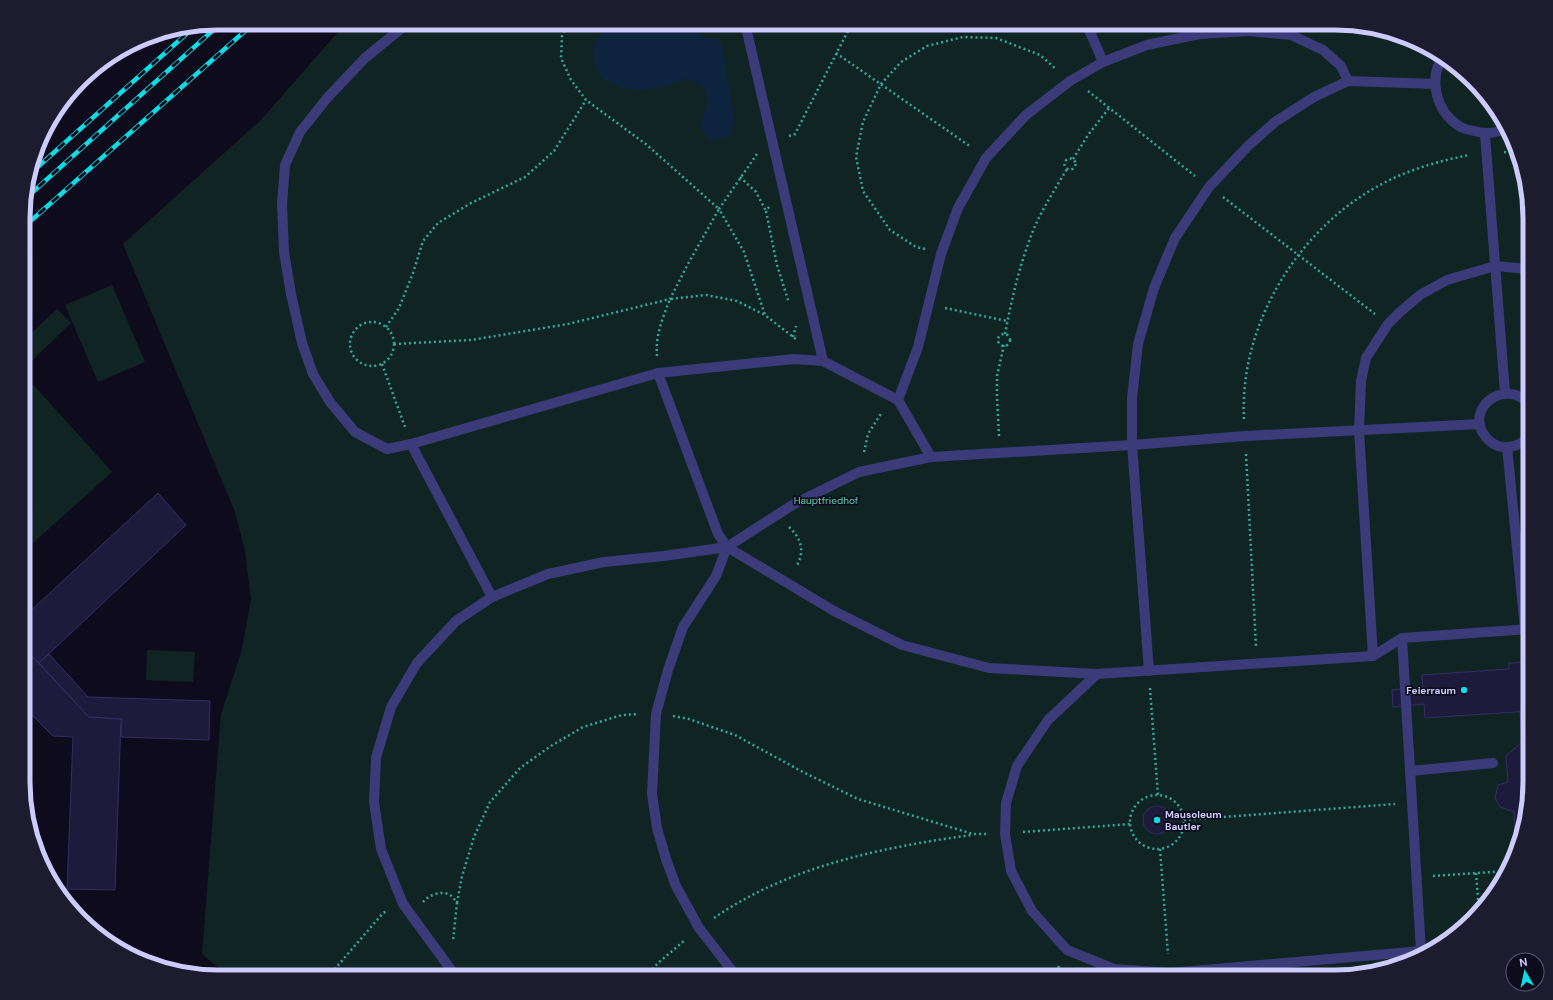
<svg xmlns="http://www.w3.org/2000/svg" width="1553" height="1000" viewBox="0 0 1553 1000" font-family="'DM Sans',sans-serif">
  <rect width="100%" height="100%" fill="#0e0c1c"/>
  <!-- green -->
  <g fill="#102523">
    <path d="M346,23H1335L1397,33L1444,56L1481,89L1504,121L1523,167L1530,205V795C1526,810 1525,831 1519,845C1495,908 1450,949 1387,970C1374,974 1360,975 1348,977H230L202,954L221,714L241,653L251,600L245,551L235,512L123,244L260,121Z"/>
    <path d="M112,285L145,362L98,382L65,305Z"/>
    <path d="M57,309L71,323L25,367V339Z"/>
    <path d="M29,380L112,472L25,550V384Z"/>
    <path d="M147,650L195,652L193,682L146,680Z"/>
  </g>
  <!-- water -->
  <path fill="#0e233e" d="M619,23H700L698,31L702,37L708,39L714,38L722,44L734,116L731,135L711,142L700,127L707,105L706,89L687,78L665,87L641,90L621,88L602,78L594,62V45L602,32Z"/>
  <!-- building -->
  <g fill="#1e1a3c" stroke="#352d66">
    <path d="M158,493L186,525L39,663L25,649V616Z"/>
    <path d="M25,649L89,717L121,719L115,890L67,889L73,737L53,736L25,708Z"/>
    <path d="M49,654L88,697L210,701L209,740L121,737L122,719L89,717L39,663Z"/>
    <path d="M1530,662V711L1425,718L1424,704L1393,707L1392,690L1423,688L1422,675L1509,669V663Z"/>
    <path d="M1520,711H1530V795L1520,844L1517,846L1513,844L1512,839L1515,837L1514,811H1511L1500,807L1495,798L1498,785L1508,782L1506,756L1522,742Z"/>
    <circle cx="1157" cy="820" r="14"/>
  </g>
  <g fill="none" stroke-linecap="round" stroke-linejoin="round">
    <!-- path -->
    <g stroke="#34a799" stroke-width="2.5" stroke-dasharray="2 3" stroke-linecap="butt">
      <path d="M836,53L971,147"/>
      <path d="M1088,91L1195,176"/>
      <path d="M789,136L795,134L852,23"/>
      <path d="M1504,152L1517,153"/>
      <path d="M757,154L719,209L744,252L765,315L797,340"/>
      <circle cx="1070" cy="164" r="5.5"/>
      <path d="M1073,159L1088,135L1109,108"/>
      <path d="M740,177L756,192L766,211"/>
      <path d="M1223,197L1375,314"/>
      <path d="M769,207L766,211L777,265L789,303"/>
      <path d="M925,249L916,247L890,230L863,191L856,157L863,122L881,84L901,62L927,46L963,37L996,38L1040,55L1056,69"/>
      <path d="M945,308L1007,321"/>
      <circle cx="372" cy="344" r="22"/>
      <path d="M386,327L399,308L413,273L423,241L438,223L471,203L525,177L554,151L586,100"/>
      <path d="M1005,334C1011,302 1019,267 1031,236C1040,212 1054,191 1067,169"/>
      <circle cx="1004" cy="340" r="6"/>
      <path d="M793,337L796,326"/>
      <path d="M394,344L471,340L568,324L670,299L689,262L719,209L647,145L586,100L571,80L561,58L562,36L568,23"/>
      <path d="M657,356C655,336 663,317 670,299L706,295L737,301L765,315"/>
      <path d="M382,364L405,427"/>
      <path d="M1244,419C1239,325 1298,229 1380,185C1407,170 1439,161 1469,155"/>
      <path d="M999,436L997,397V376L1004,345"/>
      <path d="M864,452L868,434L882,412"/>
      <path d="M1246,454L1256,647"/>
      <path d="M789,527C802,539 805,552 796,567"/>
      <path d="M1150,688L1158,795"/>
      <path d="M673,716L689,719L735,735L801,771L858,799L973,834H988"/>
      <circle cx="1157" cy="822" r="27"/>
      <path d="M1184,820L1395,804"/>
      <path d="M1023,832L1130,824"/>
      <path d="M1160,849L1168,954"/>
      <path d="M1476,873L1479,911"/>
      <path d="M1433,876L1507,871"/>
      <path d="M423,902C429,895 441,890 450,895C453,897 455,900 457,903L453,941"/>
      <path d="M457,903L462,876L474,837L490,802L520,768L551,746L583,727L622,715L638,714"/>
      <path d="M714,918C789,866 883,847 972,835"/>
      <path d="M328,977L383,913L388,911"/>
      <path d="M646,977L658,963L685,940"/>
      <path d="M1059,977L1057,970L1059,966"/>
    </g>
    <!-- minor -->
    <g stroke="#3a3b78" stroke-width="10">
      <path d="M408,23L365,58L328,97L300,132L285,165L282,204L284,252L291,294L302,343L313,374L330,402L355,432L387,449L411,444L658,373L794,359L823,361"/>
      <path d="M745,23L823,361L898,400L931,457"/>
      <path d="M1084,23L1090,32"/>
      <path d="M1100,23L1090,32L1103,62"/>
      <path d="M1443,56C1428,80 1436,111 1459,126C1463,129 1470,130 1474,131C1485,134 1497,134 1507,127"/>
      <path d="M1485,134L1505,393"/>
      <path d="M658,373L718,534L727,547L834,611L902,645L989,668L1097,674"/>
      <path d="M898,400L918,347L941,254L958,208L986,158L1026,115L1070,81L1103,62L1147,45L1199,34L1248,31L1291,35L1323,50L1341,66L1348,81"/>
      <path d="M1530,405C1505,376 1464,409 1485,436C1490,443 1496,446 1503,447C1514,448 1524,443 1530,434"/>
      <path d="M411,444L492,597"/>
      <path d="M1507,447L1525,629"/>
      <path d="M727,547L716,576L683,627L668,670L656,714L652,794L657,828L666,859L676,886L699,928L737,977"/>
      <path d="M1402,638L1421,951"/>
      <path d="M1373,656L1359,431L1361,381L1366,358L1388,324L1400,312L1420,295L1447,280L1495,266L1530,269"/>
      <path d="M1149,671L1132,445V398L1138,344L1154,288L1175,238L1209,187L1248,146L1275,122L1314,97L1348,81L1435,84"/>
      <path d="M1410,771L1493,763"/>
      <path d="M1395,954L1396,966"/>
      <path d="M1425,954L1421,951L1170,973L1114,969L1067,950L1032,911L1011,871L1005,834L1006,803L1017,766L1048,720L1097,674L1373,656L1402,638L1530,629"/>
      <path d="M458,977L452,971L403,904L381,849L374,802L376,758L391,707L417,663L456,621L492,597L548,574L604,562L664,556L727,547L794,504L859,472L931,457L1132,445L1245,436L1480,424"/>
      <path d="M1103,977L1114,969"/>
    </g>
    <defs>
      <g id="rail">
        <path d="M31,173L193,28"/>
        <path d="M25,199L221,23"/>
        <path d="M25,226L254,23"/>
      </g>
    </defs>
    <!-- rail casing -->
    <use href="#rail" stroke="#0edce5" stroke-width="4.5"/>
    <!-- rail -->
    <use href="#rail" stroke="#0e0c1c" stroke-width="3" stroke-dasharray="9" stroke-linecap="butt"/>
  </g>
  <!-- markers -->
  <g fill="#0edce5" stroke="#0e0c1c" stroke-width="1.5">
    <circle cx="1464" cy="690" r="4"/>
    <circle cx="1157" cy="820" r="4"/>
  </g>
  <g text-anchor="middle" stroke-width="3.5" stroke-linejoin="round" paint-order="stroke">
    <!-- park labels -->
    <g font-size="10" fill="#5cd6b0" stroke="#0e0c1c">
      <text x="826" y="504">Hauptfriedhof</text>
    </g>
    <!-- poi labels -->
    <g font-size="10" font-weight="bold" fill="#cdcafc" stroke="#0e0c1c" text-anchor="end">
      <text x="1456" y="694">Feierraum</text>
      <text x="1165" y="818" text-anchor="start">Mausoleum<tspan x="1165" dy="12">Bautler</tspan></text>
    </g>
  </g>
  <!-- crop -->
  <path d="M0 0H1553V1000H0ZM218 30H1335A188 188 0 0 1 1523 218V782A188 188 0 0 1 1335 970H218A188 188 0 0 1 30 782V218A188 188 0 0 1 218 30Z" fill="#1d1b2e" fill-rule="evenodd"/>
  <path fill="none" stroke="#cdcafc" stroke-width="5" d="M218 30H1335A188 188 0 0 1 1523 218V782A188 188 0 0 1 1335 970H218A188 188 0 0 1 30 782V218A188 188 0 0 1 218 30Z"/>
  <!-- north arrow -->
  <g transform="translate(1525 972) rotate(351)"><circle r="19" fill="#0e0c1c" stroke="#5a5876"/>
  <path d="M0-3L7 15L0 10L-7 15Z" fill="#0edce5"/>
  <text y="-6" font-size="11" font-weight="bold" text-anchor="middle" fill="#cdcafc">N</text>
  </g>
</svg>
